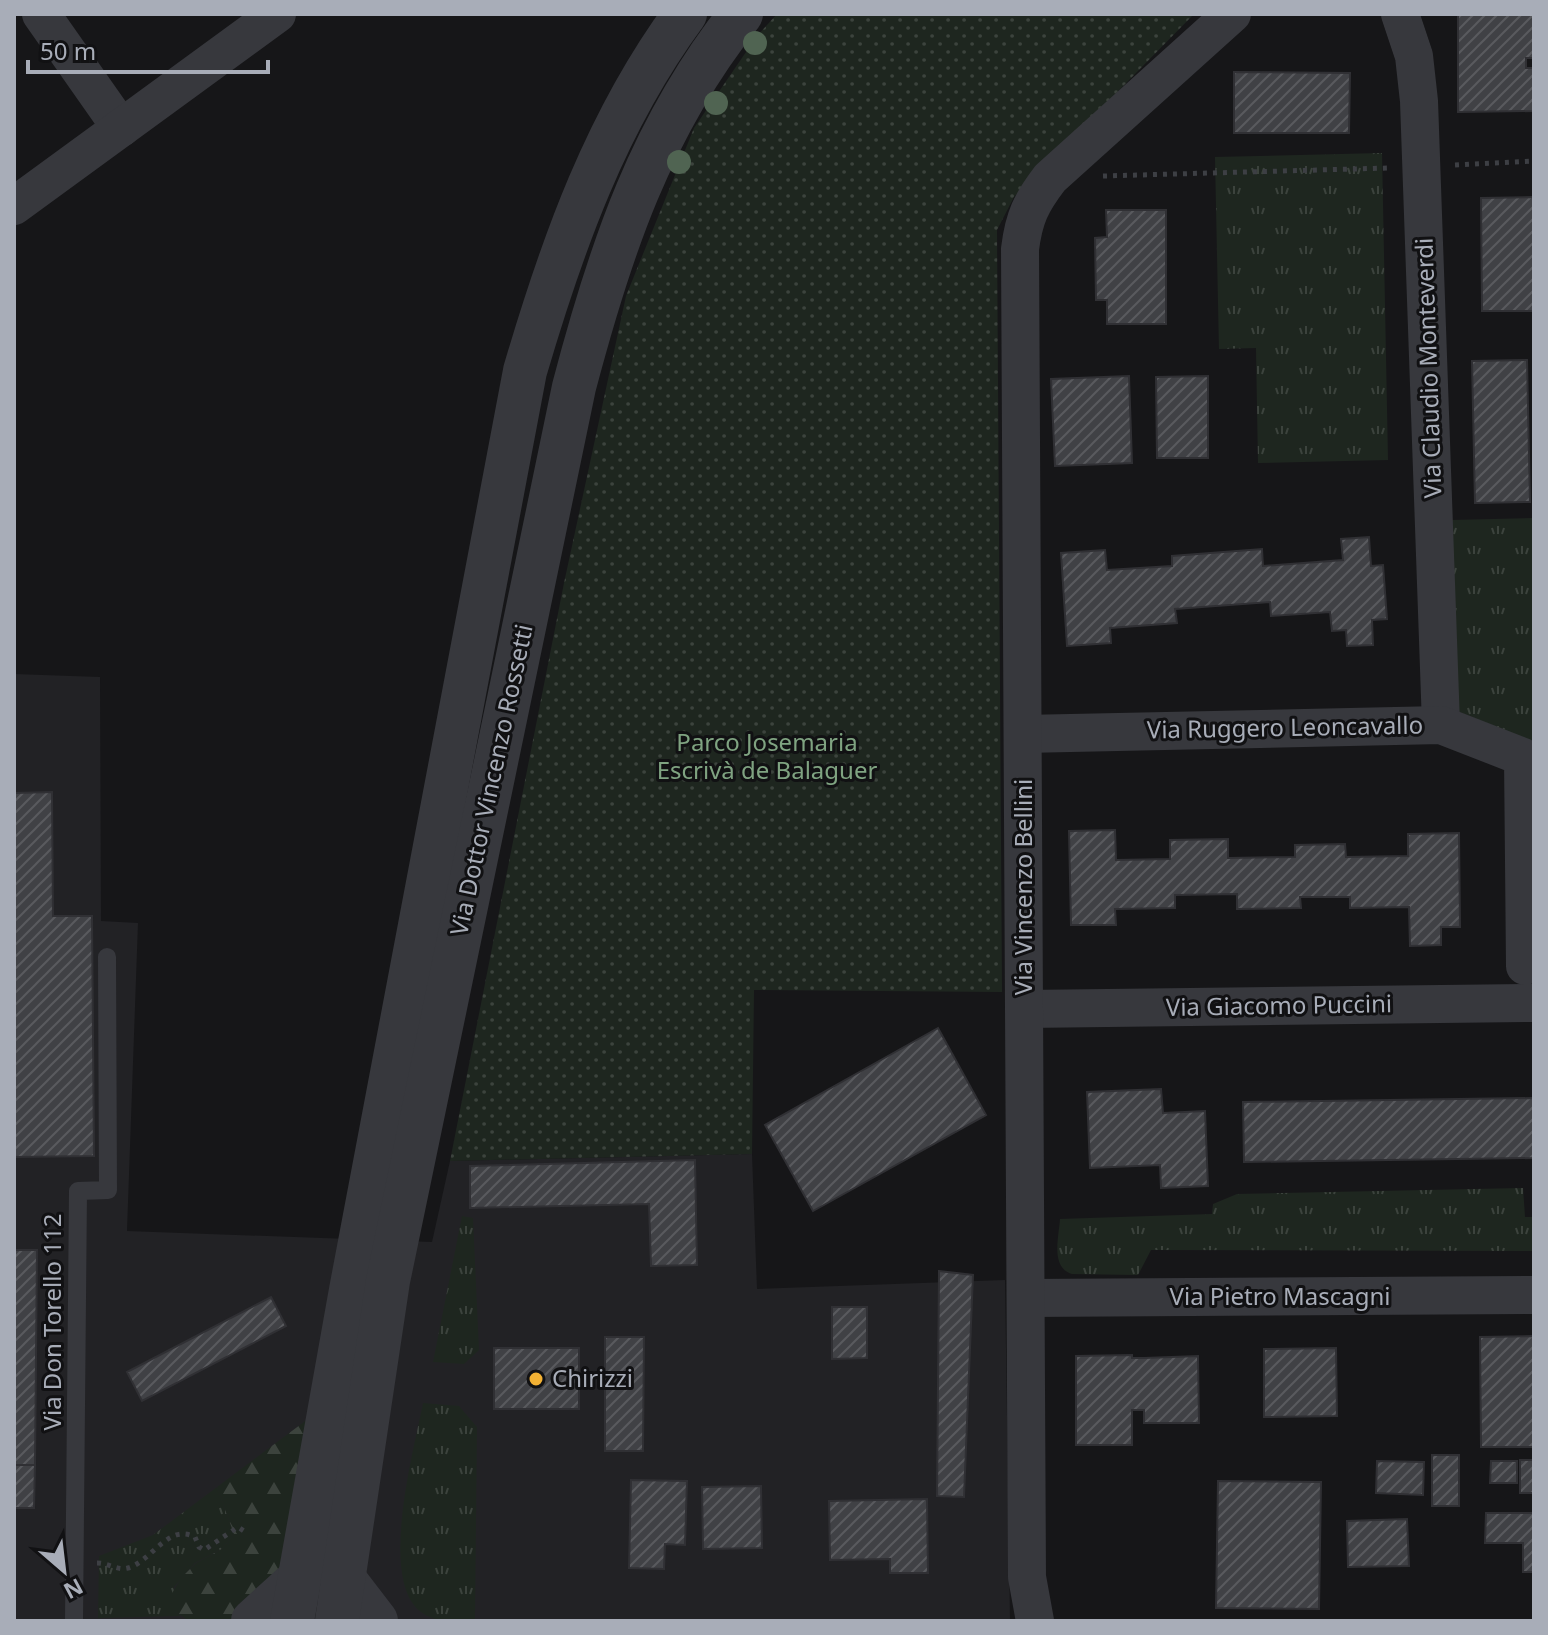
<svg xmlns="http://www.w3.org/2000/svg" width="1548" height="1635" viewBox="0 0 1548 1635" font-family="'Noto Sans',sans-serif">
  <defs>
    <pattern id="grass-tufts" width="24" height="20" patternUnits="userSpaceOnUse" patternTransform="scale(2)"><rect width="24" height="20" fill="#1e261f"/><path d="M3 7l-1-3M5 7V3M7 7l1-3M15 17l-1-3M17 17v-4M19 17l1-3" fill="none" stroke="#3c433d"/></pattern>
    <pattern id="forest-firs" width="22" height="20" patternUnits="userSpaceOnUse" patternTransform="scale(2)"><rect width="22" height="20" fill="#1e261f"/><path d="M5 1l3.5 6h-7zM16 11l3.5 6h-7z" fill="#3c433d"/></pattern>
    <pattern id="park-dots" width="8" height="8" patternUnits="userSpaceOnUse" patternTransform="scale(2)"><rect width="8" height="8" fill="#1e261f"/><path d="M2 2h.1M6 6h.1" fill="none" stroke="#3c433d" stroke-width="1.8" stroke-linecap="round"/></pattern>
    <pattern id="building-hatch" width="6" height="6" patternUnits="userSpaceOnUse" patternTransform="scale(2)"><rect width="6" height="6" fill="#404145"/><path d="M-1 1l2-2M0 6l6-6M5 7l2-2" fill="none" stroke="#595a5e"/></pattern>
  </defs>
  <rect width="100%" height="100%" fill="#161618"/>
  <!-- built -->
  <path fill="#222225" d="M14,674L100,677L101,921L138,923L127,1231L432,1242L450,1161L752,1154L757,1289L1005,1280L1010,1621H14Z"/>
  <!-- grass -->
  <g fill="url(#grass-tufts)">
    <path d="M1382,153L1388,460L1258,463L1256,348L1219,349L1215,157Z"/>
    <path d="M1534,518V742L1457,711L1452,520Z"/>
    <path d="M1523,1188L1525,1217H1534V1251L1151,1250L1138,1275L1072,1274C1050,1267 1059,1237 1060,1219L1212,1214L1213,1204L1237,1194Z"/>
    <path d="M462,1216L473,1218L479,1350L464,1364L433,1362Z"/>
    <path d="M423,1403L459,1406L477,1427L475,1621C456,1621 437,1624 421,1612C378,1580 414,1450 423,1403Z"/>
    <path d="M217,1487L234,1534L222,1549L195,1563L174,1587L175,1611L181,1616L98,1618L99,1556L153,1535Z"/>
  </g>
  <!-- forest -->
  <path fill="url(#forest-firs)" d="M316,1413L294,1580L238,1621H189L175,1611L171,1595L181,1578L196,1563L222,1549L234,1534L217,1487Z"/>
  <!-- park -->
  <path fill="url(#park-dots)" d="M777,14H1194L1014,197L997,230L1002,992L754,990L752,1154L450,1161L564,583L626,296L694,128L757,36Z"/>
  <!-- building -->
  <g fill="url(#building-hatch)" stroke="#303034" stroke-width="2">
    <path d="M1458,14H1534V58H1526V68H1534V111L1458,112Z"/>
    <path d="M1234,72L1350,73L1349,133H1234Z"/>
    <path d="M1534,197V311H1482L1481,198Z"/>
    <path d="M1106,210H1166V324H1107V300H1096L1095,238L1107,237Z"/>
    <path d="M1527,360L1530,502L1475,503L1472,361Z"/>
    <path d="M1129,376L1132,463L1055,466L1051,379Z"/>
    <path d="M1208,376V458H1157L1156,377Z"/>
    <path d="M1369,537L1371,566L1383,565L1387,619L1372,620L1373,645L1347,646L1346,630L1332,631L1330,612L1271,616L1270,602L1175,609L1177,623L1110,628L1111,643L1067,646L1061,553L1105,550L1107,570L1172,566V556L1262,549L1263,566L1343,560L1341,539Z"/>
    <path d="M52,792L53,916H92L94,1156L14,1157V793Z"/>
    <path d="M1115,830L1116,860L1170,859V840L1228,839V858L1295,857V845L1345,844L1346,857L1408,856V834L1459,833L1460,927H1441V945L1410,946L1409,907L1350,908V897H1300L1301,908L1237,909V894L1175,895V908L1115,909L1116,925H1071L1069,831Z"/>
    <path d="M938,1028L986,1115L813,1211L765,1125Z"/>
    <path d="M1161,1089L1163,1113L1205,1111L1208,1186L1161,1188L1160,1165L1090,1168L1087,1092Z"/>
    <path d="M1534,1098V1158L1244,1162L1243,1102Z"/>
    <path d="M695,1160L697,1265L651,1266L649,1204L470,1208V1166Z"/>
    <path d="M14,1250H37L35,1465H14Z"/>
    <path d="M939,1271L973,1275L964,1497L937,1496Z"/>
    <path d="M271,1297L286,1326L142,1401L127,1372Z"/>
    <path d="M832,1307H867V1358L832,1359Z"/>
    <path d="M1534,1336V1447H1481L1480,1337Z"/>
    <path d="M605,1337H644L643,1451H605Z"/>
    <rect x="494" y="1348" width="85" height="61"/>
    <path d="M1336,1348L1337,1416L1264,1417V1349Z"/>
    <path d="M1132,1355V1358H1144L1198,1356L1199,1423H1144V1410H1132V1445H1076V1356Z"/>
    <rect x="1432" y="1455" width="27" height="51"/>
    <rect x="1520" y="1460" width="14" height="33"/>
    <path d="M1377,1461L1424,1462L1423,1495L1376,1493Z"/>
    <path d="M1491,1461H1517V1483H1490Z"/>
    <path d="M14,1465H35L34,1508H14Z"/>
    <path d="M631,1480L687,1481L685,1545L665,1544L664,1569L629,1568Z"/>
    <path d="M1218,1481L1321,1482L1319,1609L1216,1608Z"/>
    <path d="M761,1486L762,1548L703,1549L702,1487Z"/>
    <path d="M927,1499L928,1573H890V1559L830,1560L829,1501Z"/>
    <path d="M1486,1513H1534V1572H1523V1543H1485Z"/>
    <path d="M1407,1519L1409,1566L1348,1567L1347,1521Z"/>
  </g>
  <g fill="none" stroke-linecap="round" stroke-linejoin="round">
    <!-- path -->
    <g stroke="#3d3f44" stroke-width="5" stroke-dasharray="4 6" stroke-linecap="butt">
      <path d="M1455,165L1534,161"/>
      <path d="M1103,176L1389,168"/>
      <path d="M97,1563C108,1563 118,1571 128,1568C152,1561 168,1523 195,1537L199,1547L204,1550L238,1527L244,1531"/>
    </g>
    <!-- service -->
    <path stroke="#37383d" stroke-width="18" d="M74,1621L78,1191L108,1190L107,957"/>
    <!-- minor -->
    <g stroke="#37383d" stroke-width="38">
      <path d="M41,14L121,128"/>
      <path d="M1400,14L1414,56L1419,101L1441,725"/>
      <path d="M14,206L277,14"/>
      <path d="M1023,734L1441,725L1523,757L1525,966"/>
      <path d="M1025,1009L1534,1003"/>
      <path d="M1027,1298L1534,1295"/>
      <path d="M1035,1621L1027,1577L1020,249C1024,217 1031,203 1050,178L1232,14"/>
    </g>
    <!-- tertiary -->
    <g stroke="#37383d" stroke-width="44">
      <path d="M343,1578L376,1621"/>
      <path d="M253,1621L297,1581"/>
      <path d="M292,1621L351,1290L525,371C562,245 606,121 685,14"/>
      <path d="M337,1621L388,1281L574,387C610,250 651,127 741,14"/>
    </g>
  </g>
  <!-- trees -->
  <g fill="#506452">
    <circle cx="755" cy="43" r="12"/>
    <circle cx="716" cy="103" r="12"/>
    <circle cx="679" cy="162" r="12"/>
  </g>
  <!-- markers -->
  <circle fill="#f2b134" stroke="#111113" stroke-width="3" cx="536" cy="1379" r="8"/>
  <g text-anchor="middle" stroke-width="6" stroke-linejoin="round" paint-order="stroke">
    <!-- street labels -->
    <g font-size="24" fill="#a8adb8" stroke="#111113">
      <text transform="translate(1429 368) rotate(-92)" y="8">Via Claudio Monteverdi</text>
      <text transform="translate(1285 728) rotate(-1)" y="8">Via Ruggero Leoncavallo</text>
      <text transform="translate(492 780) rotate(-78)" y="8">Via Dottor Vincenzo Rossetti</text>
      <text transform="translate(1024 887) rotate(-90)" y="8">Via Vincenzo Bellini</text>
      <text transform="translate(1279 1006) rotate(-1)" y="8">Via Giacomo Puccini</text>
      <text x="1280" y="1305">Via Pietro Mascagni</text>
      <text transform="translate(53 1322) rotate(-90)" y="8">Via Don Torello 112</text>
    </g>
    <!-- park labels -->
    <g font-size="24" fill="#7fa381" stroke="#111113">
      <text x="767" y="751">Parco Josemaria<tspan x="767" dy="28">Escrivà de Balaguer</tspan></text>
    </g>
    <!-- poi labels -->
    <g font-size="24" fill="#a8adb8" stroke="#111113" text-anchor="start">
      <text x="552" y="1387">Chirizzi</text>
    </g>
  </g>
  <!-- border -->
  <rect width="1548" height="1635" fill="none" stroke="#a8adb8" stroke-width="32"/>
  <!-- north arrow -->
  <g transform="translate(64 1571) rotate(152)" stroke="#111113" stroke-width="6" paint-order="stroke">
  <path d="M0-6L14 30L0 20L-14 30Z" fill="#a8adb8"/>
  <text y="-12" font-size="22" font-weight="bold" text-anchor="middle" fill="#a8adb8">N</text>
  </g>
  <!-- scale -->
  <path d="M28 60v12h240v-12" fill="none" stroke="#a8adb8" stroke-width="4"/>
  <text x="40" y="60" font-size="24" fill="#a8adb8" stroke="#111113" stroke-width="6" paint-order="stroke">50 m</text>
</svg>
